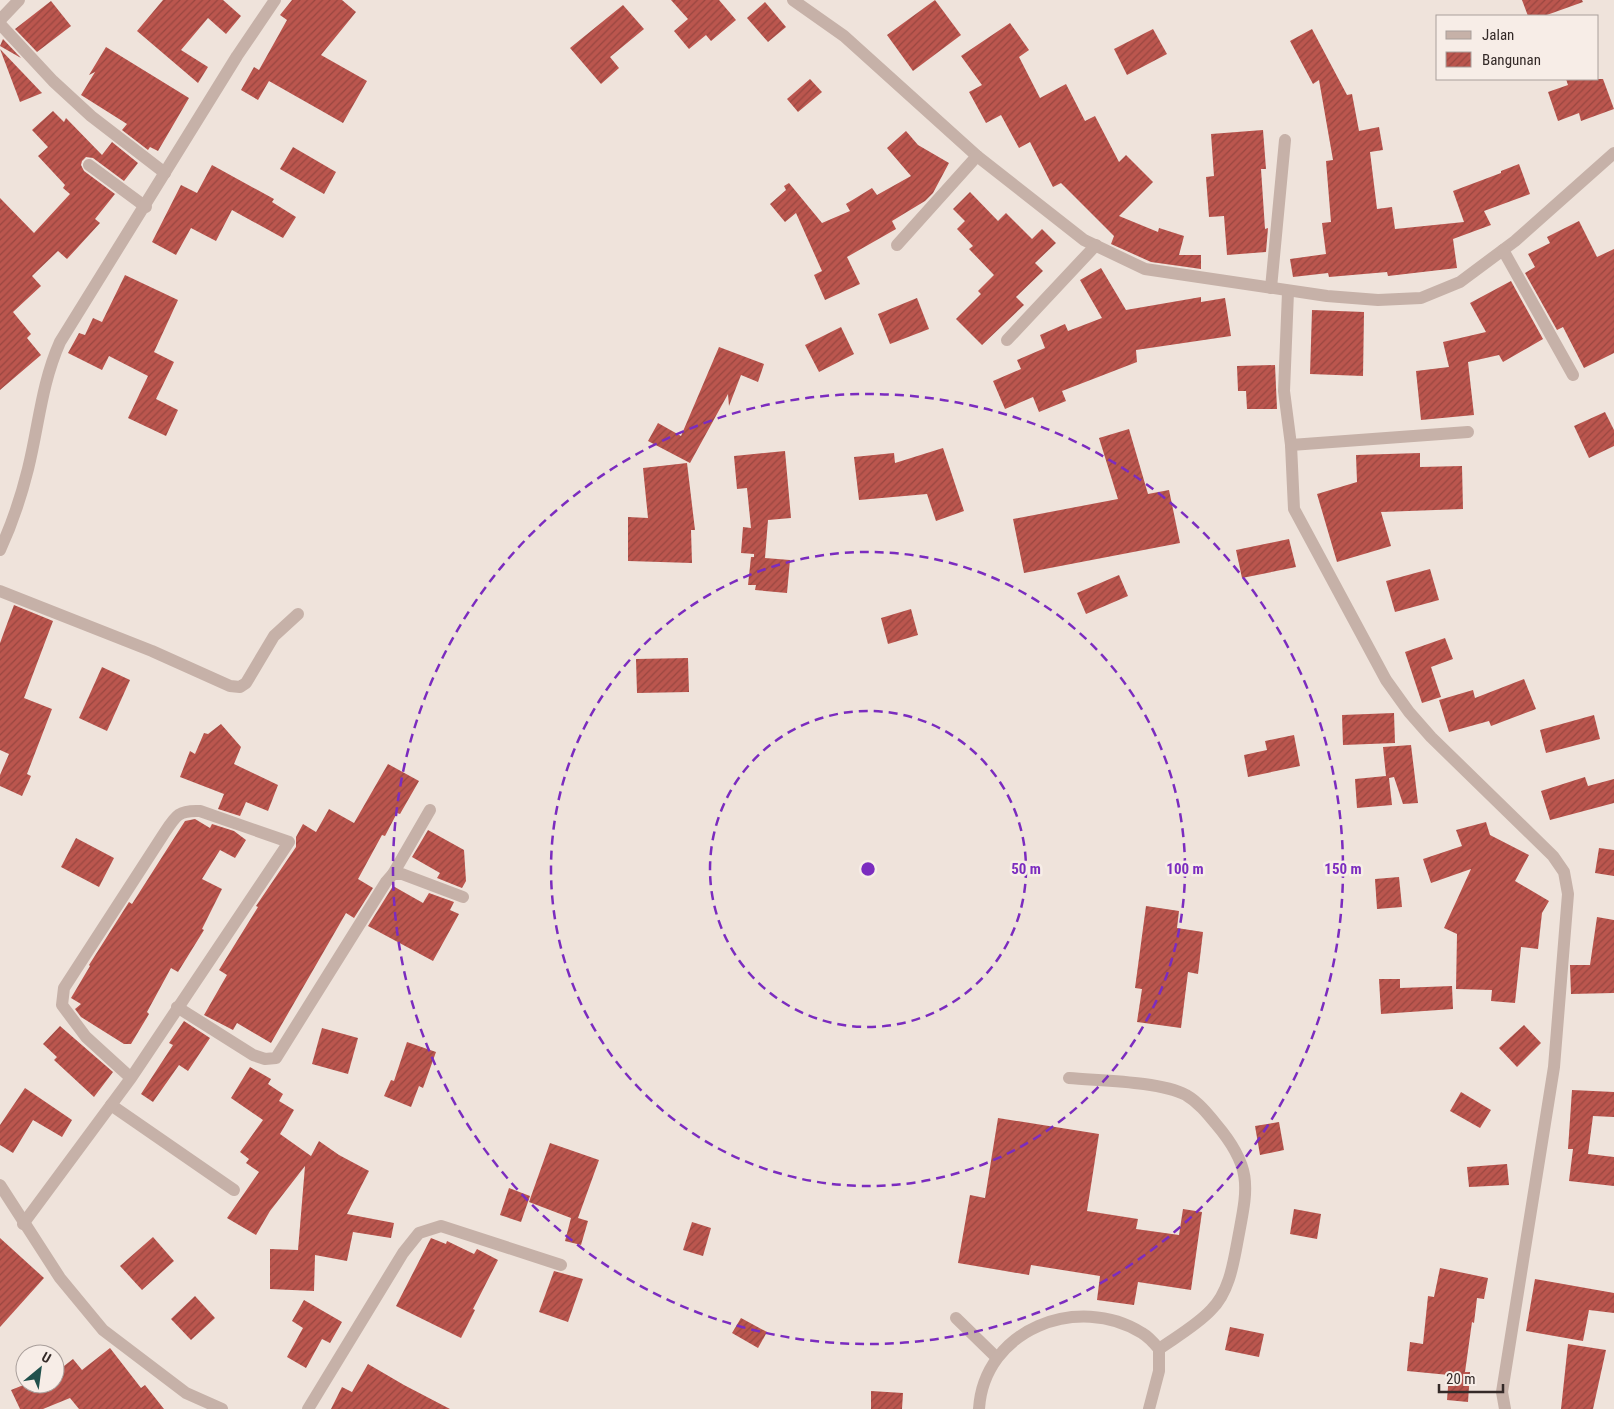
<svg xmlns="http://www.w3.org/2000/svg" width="1614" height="1409" viewBox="0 0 1614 1409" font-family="'Roboto Condensed',sans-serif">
  <defs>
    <pattern id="building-hatch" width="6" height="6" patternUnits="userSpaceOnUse" patternTransform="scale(1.25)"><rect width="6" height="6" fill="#bb564e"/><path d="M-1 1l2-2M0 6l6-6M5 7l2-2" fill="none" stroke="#994741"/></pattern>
  </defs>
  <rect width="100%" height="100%" fill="#efe3db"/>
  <!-- building -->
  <g fill="url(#building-hatch)">
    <path d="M163,0H223L241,16L226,34L208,18L181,50L208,67L198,83L137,31Z"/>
    <path d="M292,0H342L356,12L321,55L367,81L343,123L269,81L258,100L241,90L254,67L259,70L287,20L280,15Z"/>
    <path d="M671,0H719L736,20L711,41L706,35L689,49L674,31L688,19Z"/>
    <path d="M935,0L961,35L913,71L887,35Z"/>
    <path d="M1522,0H1582L1583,2L1544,16H1528Z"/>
    <path d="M51,1L71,26L37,52L15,29Z"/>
    <path d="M765,2L786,27L768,42L747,18Z"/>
    <path d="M623,5L644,29L610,57L619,68L601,84L570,48Z"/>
    <path d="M1010,23L1029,50L1019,57L1040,98L1066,84L1085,121L1095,116L1119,162L1126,155L1153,182L1119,216L1158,232L1159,228L1184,236L1179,255H1201V269L1151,262L1111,244L1114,236L1061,183L1053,187L1030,142L1019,148L1001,115L986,123L969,92L982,85L961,56Z"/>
    <path d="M1153,29L1167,54L1127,75L1114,49Z"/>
    <path d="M1312,29L1347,95L1352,94L1359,131L1379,127L1383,150L1370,152L1377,209L1392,207L1395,229L1464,222L1453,191L1501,173V171L1519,164L1530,194L1484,211L1491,225L1453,239L1457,268L1388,276L1387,272L1329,277L1328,273L1293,277L1290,259L1326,254L1322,223L1331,222L1326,161L1333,160L1319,80L1313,84L1290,41Z"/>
    <path d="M3,39L21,58L0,46Z"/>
    <path d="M106,47L189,98L158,151L150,147L148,150L122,130L127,124L81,95L95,72L89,75Z"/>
    <path d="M0,49L42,93L20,102Z"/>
    <path d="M810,79L822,92L798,112L787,99Z"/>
    <path d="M1566,79H1603L1614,109L1581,121L1579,113L1558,121L1548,92L1568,85Z"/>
    <path d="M53,111L64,122L66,118L102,155L112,142L138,163L124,181L93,158L86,157L82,161L81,165L84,171L115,194L95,219L100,223L67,259L58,251L32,276L41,286L13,312L31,334L27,338L41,355L0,390V198L34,233L70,194L63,188L65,185L38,156L48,147L32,130Z"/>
    <path d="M1263,130L1266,169H1261L1265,229L1268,228L1266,252L1227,255L1224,216L1209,217L1206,177L1214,176L1211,134Z"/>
    <path d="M906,131L918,145L949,163L933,193L925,201L892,221L896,229L847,257L860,284L825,300L814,275L822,271L796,213L785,222L770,204L786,190L784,186L789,183L822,223L850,211L846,204L872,188L877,195L911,176L887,148Z"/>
    <path d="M293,147L336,172L324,194L280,169Z"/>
    <path d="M212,165L274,199L272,202L296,217L283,238L232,210L216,241L191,228L176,255L152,242L181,185L197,193Z"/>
    <path d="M970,192L998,221L1006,213L1032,239L1042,229L1056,243L1035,263L1043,271L1016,297L1024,305L982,345L956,319L981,294L978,291L994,275L969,249L973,246L957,229L965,221L953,209Z"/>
    <path d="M1579,221L1597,257L1614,249V353L1584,368L1563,327L1557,330L1525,273L1535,267L1528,254L1550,243L1547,237Z"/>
    <path d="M1101,268L1126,310L1201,297V302L1225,298L1231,336L1136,350L1137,362L1062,391L1066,401L1039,412L1033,397L1005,409L993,381L1021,369L1017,360L1045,348L1040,335L1065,324L1068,331L1102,318L1080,280Z"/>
    <path d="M125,275L178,300L154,352L174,362L156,399L178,410L166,436L128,418L148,376L109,356L102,370L68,353L79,333L85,335L93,318L102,322Z"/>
    <path d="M1511,281L1543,339L1503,362L1499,355L1468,362L1474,415L1421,420L1416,371L1449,367L1443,342L1486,332L1470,303Z"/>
    <path d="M917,298L929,329L890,344L878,314Z"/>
    <path d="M1312,310L1364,312L1363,376L1310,374Z"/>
    <path d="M841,327L854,354L819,372L805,345Z"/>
    <path d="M719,347L764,364L758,382L741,375L729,406L728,394L690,463L648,441L658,423L681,436Z"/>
    <path d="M1275,365L1277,409H1247L1246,391H1238L1237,366Z"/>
    <path d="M1605,412L1614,430V446L1589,458L1574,426Z"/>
    <path d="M1129,429L1148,494L1169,490L1180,543L1024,573L1013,519L1118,499L1099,438Z"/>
    <path d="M943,448L964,511L936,521L927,494L859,500L854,457L894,453L895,463Z"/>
    <path d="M785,451L791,518L768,520L765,558L790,560L787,593L755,590L756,585H748L751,557H754V554L741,553L743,527L751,528L747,488L737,489L734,456Z"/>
    <path d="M1420,453V467L1462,466L1463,509L1381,512L1391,546L1337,562L1317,494L1357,482L1356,455Z"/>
    <path d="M687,463L695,530H691L692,563L628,561V517L648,518L643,468Z"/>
    <path d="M1289,539L1296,567L1242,578L1236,550Z"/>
    <path d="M1430,569L1439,600L1395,612L1386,581Z"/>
    <path d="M1119,575L1128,596L1086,614L1077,593Z"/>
    <path d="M14,605L53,621L24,698L52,709L27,774L31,776L22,796L0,786V775L9,754L0,750V643Z"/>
    <path d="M911,609L918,635L888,644L881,618Z"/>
    <path d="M1445,638L1453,659L1431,667L1441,697L1422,703L1405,652Z"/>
    <path d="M688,658L689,692L637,693L636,659Z"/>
    <path d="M102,667L130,680L107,731L79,718Z"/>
    <path d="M1524,679L1536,709L1491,726L1489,721L1449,732L1439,700L1473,690L1475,698Z"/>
    <path d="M1394,713L1395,743L1343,745L1342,715Z"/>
    <path d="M1594,715L1600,739L1546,753L1540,730Z"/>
    <path d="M221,724L241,747L234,764L278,785L268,811L246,802L240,816L218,809L224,794L180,777L190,751L195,754L204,733L208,734Z"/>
    <path d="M1294,735L1300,766L1248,777L1244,755L1267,750L1265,741Z"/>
    <path d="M1411,745L1418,803L1403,804L1394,777L1389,778L1392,805L1357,808L1355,779L1386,776L1383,747Z"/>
    <path d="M388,764L419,781L400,814L397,813L385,836L382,835L358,879L373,888L354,918L346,913L271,1043L237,1023L233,1030L204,1015L227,975L219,970L258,907L256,906L296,847V837L303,824L316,832L329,809L354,823Z"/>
    <path d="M1585,777L1588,786L1614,779V803L1550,820L1541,791Z"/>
    <path d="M195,819L210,828L212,824L234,831L246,840L235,858L220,850L202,879L222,889L202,929L204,930L178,972L171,968L147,1012L149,1014L131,1044H124L81,1017L75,1009L81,1004L71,998L90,966L89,965L129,902L132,904L185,821Z"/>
    <path d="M1486,822L1490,835L1529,855L1515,881L1549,901L1542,913L1538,949L1521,947L1515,1003L1491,1001L1492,990L1456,989L1457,934L1444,928L1471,869L1431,883L1423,859L1462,846L1456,830Z"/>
    <path d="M428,830L464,850L466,881L462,888L437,878L440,873L412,857Z"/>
    <path d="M76,838L114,858L99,887L61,867Z"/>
    <path d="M1599,848L1614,850V876L1595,873Z"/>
    <path d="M1399,877L1402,907L1377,909L1375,879Z"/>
    <path d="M393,886L423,903L429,893L454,902L450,910L459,914L433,961L368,926Z"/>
    <path d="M1146,906L1179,911L1177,928L1203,932L1198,974L1188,972L1181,1028L1137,1022L1142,989L1135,988Z"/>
    <path d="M1597,917L1614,920V993L1571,994L1570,965H1590Z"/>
    <path d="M1379,979H1400V988L1452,986L1453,1009L1381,1014Z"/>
    <path d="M184,1021L210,1038L188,1071L179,1065L153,1102L141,1094L173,1045L169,1043Z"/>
    <path d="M1524,1025L1541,1043L1517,1067L1499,1048Z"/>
    <path d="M60,1026L113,1072L94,1097L54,1060L57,1057L43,1044Z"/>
    <path d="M322,1028L358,1038L348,1074L312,1064Z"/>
    <path d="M407,1042L436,1052L423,1088L419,1086L411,1107L384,1096L391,1080L394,1081Z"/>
    <path d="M250,1067L271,1079L268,1084L283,1094L279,1101L294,1110L280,1134L311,1156L319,1141L339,1155L369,1171L347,1214L394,1223L391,1238L353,1232L347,1261L315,1255L314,1291L270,1289V1249L298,1250L305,1166L270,1211L256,1235L227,1218L259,1172L246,1163L249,1159L240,1152L263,1120L231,1098Z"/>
    <path d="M25,1088L72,1120L62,1137L33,1120L13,1153L0,1145V1125Z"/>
    <path d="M1572,1090L1614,1092V1117L1593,1116L1588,1154L1614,1157V1186L1569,1181L1573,1149H1568Z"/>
    <path d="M1461,1092L1491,1110L1480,1128L1450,1111Z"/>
    <path d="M998,1118L1099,1134L1087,1211L1138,1219L1136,1229L1179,1235L1183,1209L1202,1212L1191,1290L1138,1282L1134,1305L1097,1300L1100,1276L1031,1265L1029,1275L958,1263L970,1195L985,1198Z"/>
    <path d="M1279,1122L1284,1150L1260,1155L1255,1126Z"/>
    <path d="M550,1143L599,1160L578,1218L588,1221L581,1245L565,1241L571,1218L529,1202Z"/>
    <path d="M1507,1164L1509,1185L1469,1187L1467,1167Z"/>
    <path d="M509,1188L530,1196L521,1222L500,1215Z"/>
    <path d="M1294,1209L1321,1214L1317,1239L1290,1234Z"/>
    <path d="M692,1222L711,1228L703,1256L683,1250Z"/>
    <path d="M153,1237L174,1261L142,1290L120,1266Z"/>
    <path d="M0,1238L44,1278L0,1327Z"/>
    <path d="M431,1238L446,1244L447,1241L474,1254L477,1249L498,1260L473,1309L475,1310L461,1338L396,1306Z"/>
    <path d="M1440,1268L1488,1278L1484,1299L1477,1298L1474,1323L1472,1322L1465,1372H1470L1468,1402L1447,1400L1449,1375L1407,1371L1410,1342L1423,1344L1428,1296L1434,1297Z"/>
    <path d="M554,1271L583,1279L568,1322L539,1312Z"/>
    <path d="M1535,1279L1614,1293V1313L1589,1310L1583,1341L1526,1331Z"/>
    <path d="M195,1296L215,1318L191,1340L171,1319Z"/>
    <path d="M304,1300L342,1322L330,1343L322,1339L306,1368L287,1357L303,1328L292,1321Z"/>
    <path d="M741,1318L767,1332L758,1348L732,1333Z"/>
    <path d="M1230,1327L1264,1334L1259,1357L1225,1350Z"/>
    <path d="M1568,1344L1606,1350L1593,1409H1561Z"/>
    <path d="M110,1348L141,1388L145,1385L164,1409H79L70,1398L43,1409H20L11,1390L26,1384H55V1373L73,1359L82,1370Z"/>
    <path d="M368,1364L404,1385L450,1409H331L342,1387L352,1392Z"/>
    <path d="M871,1391L903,1393L902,1409H871Z"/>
  </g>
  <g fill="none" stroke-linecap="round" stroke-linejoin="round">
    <!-- minor -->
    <g stroke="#c6b1a8" stroke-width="12">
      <path d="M793,0L844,36L977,156L1084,240L1145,269L1327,296L1378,300L1421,298L1460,282L1515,241L1614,153"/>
      <path d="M0,20L19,0"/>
      <path d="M0,24L53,81L91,116L165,173"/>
      <path d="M89,165L146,207"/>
      <path d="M897,245L977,156"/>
      <path d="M1503,250L1573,375"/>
      <path d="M1271,288L1285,140"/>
      <path d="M1288,292L1284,391L1291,445L1294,509L1386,680L1409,712L1431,737L1553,856L1564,872L1568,894L1554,1067L1502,1392L1505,1409"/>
      <path d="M1007,340L1096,245"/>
      <path d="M1291,445L1468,432"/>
      <path d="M0,550C12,524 21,497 28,469C39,425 41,385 60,342L237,56L275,0"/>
      <path d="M0,591L152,651L230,686L240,687L246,683L274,636L298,614"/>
      <path d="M393,874L430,810"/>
      <path d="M177,1007L253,1055L265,1059L276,1058L386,882L393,874H402L463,897"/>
      <path d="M1069,1078C1101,1081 1159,1081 1186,1095C1198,1102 1207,1113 1216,1124C1255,1170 1247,1189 1237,1244C1233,1266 1228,1294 1211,1310C1197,1325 1176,1337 1159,1349V1371L1149,1409"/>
      <path d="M111,1105L234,1190"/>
      <path d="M0,1185L60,1278L103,1330L186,1393L222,1409"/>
      <path d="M23,1224L131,1078L289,842L200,811C179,810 176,815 165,832L64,988L62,1005L86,1037L131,1078"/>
      <path d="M956,1318L996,1357"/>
      <path d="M308,1409L403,1253L419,1233L441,1226L561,1265"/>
      <path d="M979,1409C984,1329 1078,1293 1142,1333C1149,1337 1154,1343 1159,1349"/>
    </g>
  </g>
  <!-- distance rings -->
  <g fill="none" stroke="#7b2cbf" stroke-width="2.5" stroke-dasharray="9 6">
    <circle cx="868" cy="869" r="158"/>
    <circle cx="868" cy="869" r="317"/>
    <circle cx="868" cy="869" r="475"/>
  </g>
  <circle cx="868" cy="869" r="8" fill="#7b2cbf" stroke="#f7ede7" stroke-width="2.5"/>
  <g font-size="15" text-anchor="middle" font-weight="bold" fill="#7b2cbf" stroke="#f7ede7" stroke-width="5" stroke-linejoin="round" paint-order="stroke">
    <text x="1026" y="874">50 m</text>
    <text x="1185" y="874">100 m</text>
    <text x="1343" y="874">150 m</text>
  </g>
  <!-- legend -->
  <rect x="1436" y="15" width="162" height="65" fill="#f7ede7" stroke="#a99f9b"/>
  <rect x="1446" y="31" width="25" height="8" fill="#c6b1a8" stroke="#a99f9b"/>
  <text x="1482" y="40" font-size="15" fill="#342a28">Jalan</text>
  <rect x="1446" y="52" width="25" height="15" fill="url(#building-hatch)" stroke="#a99f9b"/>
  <text x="1482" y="65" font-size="15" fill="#342a28">Bangunan</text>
  <!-- north arrow -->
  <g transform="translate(40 1369) rotate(29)"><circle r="24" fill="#f7ede7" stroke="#a99f9b"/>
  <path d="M0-4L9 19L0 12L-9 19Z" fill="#21514d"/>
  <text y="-8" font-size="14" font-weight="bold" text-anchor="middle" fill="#342a28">U</text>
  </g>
  <!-- scale -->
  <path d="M1439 1384v8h64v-8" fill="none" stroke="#342a28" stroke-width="2.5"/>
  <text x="1446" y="1384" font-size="15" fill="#342a28" stroke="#f7ede7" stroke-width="4" paint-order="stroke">20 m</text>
</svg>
